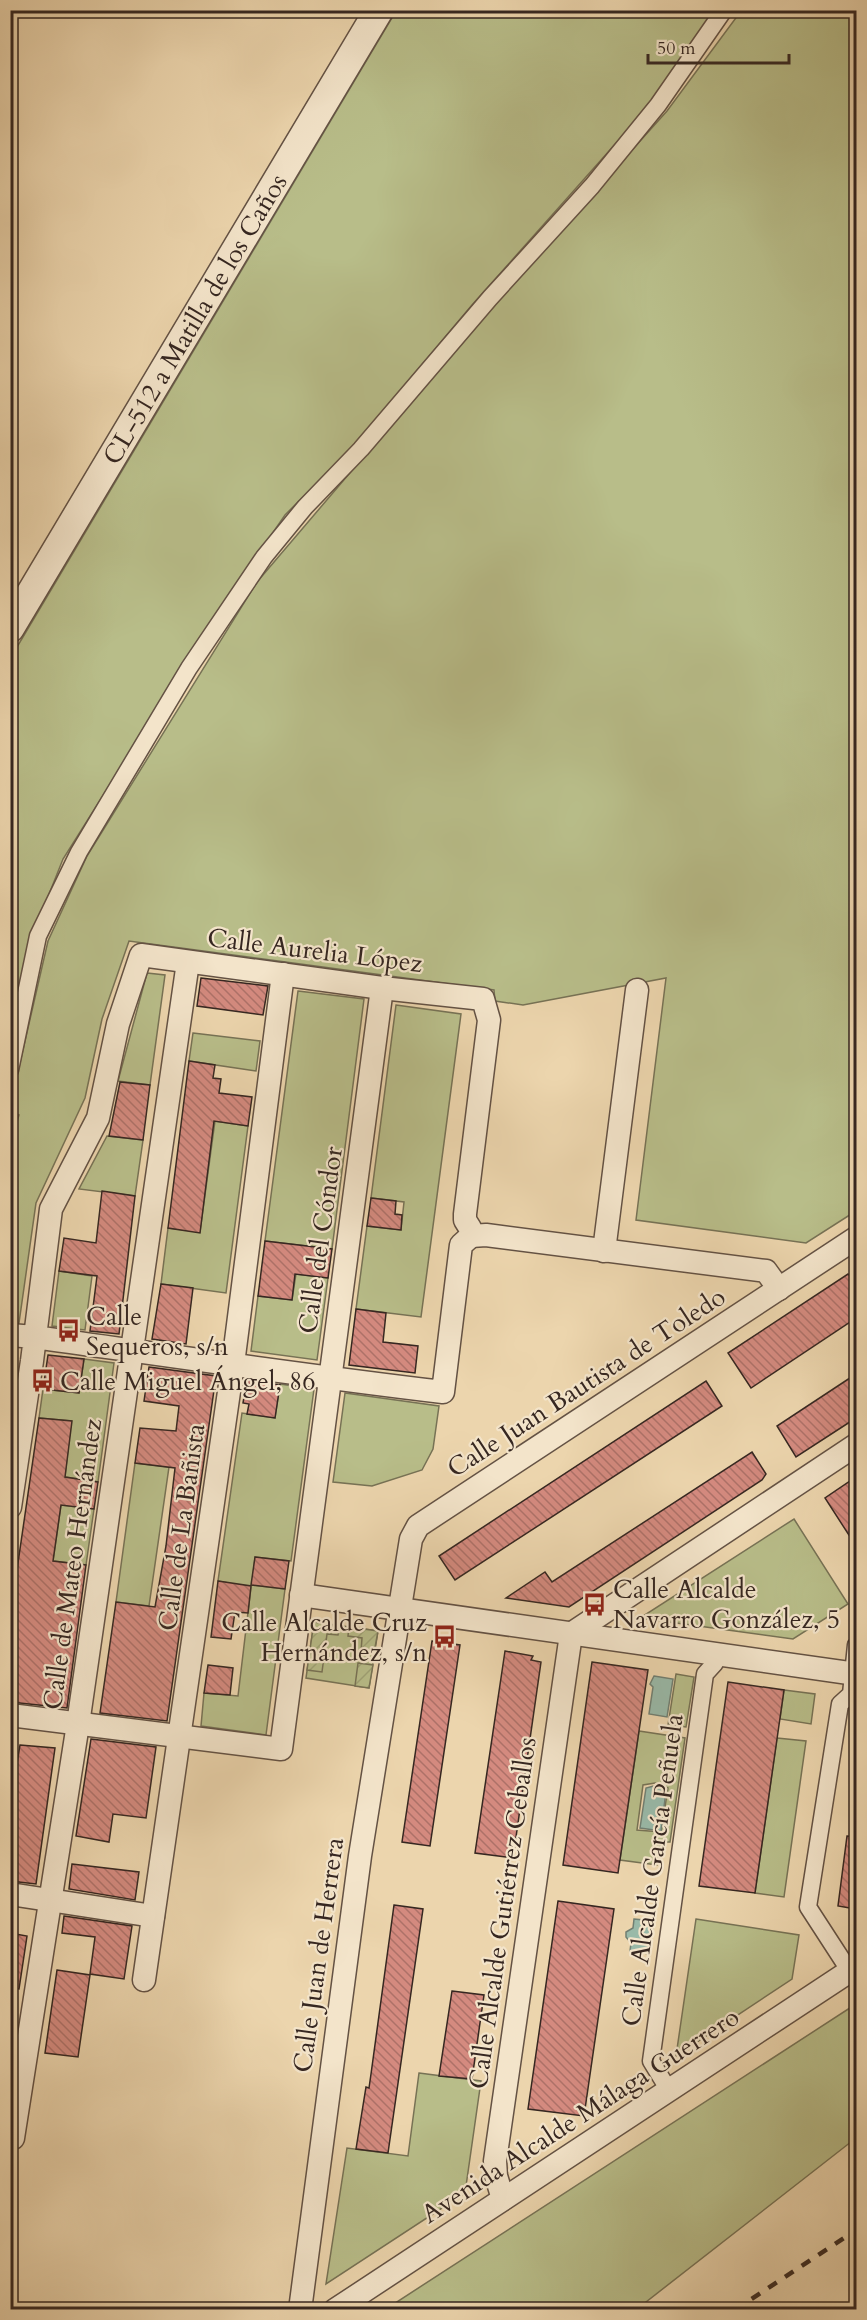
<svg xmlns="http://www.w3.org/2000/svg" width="867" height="2320" viewBox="0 0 867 2320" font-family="Cardo,serif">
  <defs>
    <pattern id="garden-furrows" width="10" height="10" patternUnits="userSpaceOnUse" patternTransform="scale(1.5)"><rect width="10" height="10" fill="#b8bd89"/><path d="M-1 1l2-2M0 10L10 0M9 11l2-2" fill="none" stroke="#9fa276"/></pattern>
    <pattern id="building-back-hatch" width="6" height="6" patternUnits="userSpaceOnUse" patternTransform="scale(1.5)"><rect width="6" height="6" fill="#d48a7f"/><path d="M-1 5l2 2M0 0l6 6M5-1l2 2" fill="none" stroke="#ad7168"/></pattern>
  </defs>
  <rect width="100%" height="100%" fill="#ecd5ad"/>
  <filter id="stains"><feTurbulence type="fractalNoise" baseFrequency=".00333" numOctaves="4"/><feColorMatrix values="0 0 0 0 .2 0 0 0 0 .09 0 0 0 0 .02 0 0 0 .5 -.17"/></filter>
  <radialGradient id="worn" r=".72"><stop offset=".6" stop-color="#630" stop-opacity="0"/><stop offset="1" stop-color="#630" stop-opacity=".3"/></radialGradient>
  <!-- green -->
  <g fill="#b8bd89" stroke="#777255" stroke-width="1.5" fill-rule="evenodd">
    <path d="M396,11H714L642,114L472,305L352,448L285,515L223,605L63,859L28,947L11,1027V657Z"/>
    <path d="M741,11H856V1211L806,1243L636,1220L666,978L523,1005L495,1001L494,990L129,941L102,1019L85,1098L36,1203L19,1323L11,1322L10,1146L19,1115L11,1111V1102L48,941L87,856L257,582L492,306L667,111Z"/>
    <path d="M147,973L165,975L150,1085L118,1081Z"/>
    <path d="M298,991L364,999L332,1249L265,1241Z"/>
    <path d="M396,1005L461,1014L421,1317L356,1309L367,1226L401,1230L404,1202L371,1198Z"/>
    <path d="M193,1033L260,1041L256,1071L189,1061Z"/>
    <path d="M215,1121L248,1126L226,1293L161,1284L168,1228L200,1232Z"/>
    <path d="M107,1136L143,1140L135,1196L79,1189Z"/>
    <path d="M59,1271L92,1276L85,1330L52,1326Z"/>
    <path d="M296,1274L328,1278L317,1360L251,1351L258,1296L292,1300Z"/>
    <path d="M84,1359L114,1363L98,1482L65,1477L71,1421L39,1418L43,1389L79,1393Z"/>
    <path d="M280,1384L314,1389L291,1561L255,1557L252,1585L285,1589L266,1735L201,1726L204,1693L238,1696L251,1587L218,1581L242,1413L275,1418Z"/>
    <path d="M345,1393L439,1406L433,1449L422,1470L372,1486L333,1482Z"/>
    <path d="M135,1463L169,1467L149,1606L116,1602Z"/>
    <path d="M61,1505L94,1509L86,1565L53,1561Z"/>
    <path d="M794,1519L848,1604L793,1639L640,1618Z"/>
    <path d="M314,1622L378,1631L369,1688L306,1678Z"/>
    <path d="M676,1674L694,1677L686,1727L668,1725Z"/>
    <path d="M784,1690L815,1694L811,1724L780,1719Z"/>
    <path d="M639,1731L685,1738L670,1842H661L657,1865L620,1860ZM655,1783L668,1788L661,1832L637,1830L643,1785Z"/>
    <path d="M777,1738L806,1741L784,1897L755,1893Z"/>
    <path d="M696,1919L799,1935L792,1979L676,2056Z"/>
    <path d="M856,2004V2138L637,2309H386Z"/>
    <path d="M419,2073L481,2081L465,2193L326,2284L347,2148L408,2156Z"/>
  </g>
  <!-- garden -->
  <g fill="url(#garden-furrows)" stroke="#777255" stroke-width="1.5">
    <path d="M314,1622L340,1626L338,1635L327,1634L322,1672L307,1670Z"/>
    <path d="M349,1627L378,1631L374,1653L361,1652L362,1638L348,1636Z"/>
    <path d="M358,1663L373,1665L369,1688L355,1686Z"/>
  </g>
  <!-- water -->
  <g fill="#99b9a8" stroke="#717f72" stroke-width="1.5">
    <path d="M654,1676L673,1679L667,1717L649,1714L653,1687L650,1684Z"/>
    <path d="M657,1785L666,1791L661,1831L640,1828L646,1788Z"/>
    <path d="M634,1919L654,1921L649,1954L630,1951L631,1943L626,1937V1932L633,1928Z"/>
  </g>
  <!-- building -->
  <g fill="url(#building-back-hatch)" stroke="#362721" stroke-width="1.5">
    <path d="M201,978L268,986L263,1015L197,1006Z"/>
    <path d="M189,1061L215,1065L213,1078L221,1079L219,1093L252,1097L248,1126L214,1121L200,1233L168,1228Z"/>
    <path d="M120,1082L150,1085L143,1140L109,1136Z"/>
    <path d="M102,1191L135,1196L119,1334L90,1331L97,1276L59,1271L64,1238L96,1243Z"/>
    <path d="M371,1198L396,1201L395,1214L402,1215L401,1230L367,1226Z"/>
    <path d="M265,1241L332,1249L328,1278L295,1274L292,1300L258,1296Z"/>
    <path d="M856,1272V1318L751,1388L728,1353L848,1274L850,1276Z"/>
    <path d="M161,1284L193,1288L186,1344L152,1339Z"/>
    <path d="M356,1309L386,1313L383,1342L418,1346L415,1373L349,1365Z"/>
    <path d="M48,1355L84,1359L79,1393L43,1389Z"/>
    <path d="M149,1367L216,1376L167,1721L100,1713L116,1602L155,1607L166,1546L175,1468L135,1463L140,1428L176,1431L179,1406L144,1401Z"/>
    <path d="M856,1374V1418L796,1457L777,1426Z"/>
    <path d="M247,1380L280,1385L275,1418L247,1414L249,1404L243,1403Z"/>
    <path d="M706,1381L722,1406L455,1580L439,1556Z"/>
    <path d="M39,1418L72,1421L65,1477L98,1482L94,1509L61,1505L53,1561L86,1565L67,1708L10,1702V1618Z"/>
    <path d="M752,1452L766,1474L762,1480L569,1607L506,1598L545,1572L552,1582Z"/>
    <path d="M856,1477V1546L825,1498Z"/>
    <path d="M255,1557L289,1561L285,1589L251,1585Z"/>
    <path d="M218,1581L251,1586L248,1613L235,1612L231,1639L211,1637Z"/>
    <path d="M432,1641L460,1645L430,1846L402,1842Z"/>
    <path d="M505,1651L533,1656L531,1660L541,1662L513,1858L475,1853Z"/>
    <path d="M592,1662L648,1670L618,1873L563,1865Z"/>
    <path d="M208,1665L233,1668L230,1695L204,1693Z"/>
    <path d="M728,1682L784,1690L755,1893L699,1886Z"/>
    <path d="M91,1739L156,1747L146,1818L113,1814L109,1842L76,1836Z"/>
    <path d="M20,1745L55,1748L36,1884L10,1881V1782H14Z"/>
    <path d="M847,1836L856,1837V1909L838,1906Z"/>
    <path d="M72,1864L139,1872L135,1900L69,1889Z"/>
    <path d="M558,1901L614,1909L584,2116L528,2109Z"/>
    <path d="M394,1905L423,1909L388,2153L356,2149L366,2087L369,2088L371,2074Z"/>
    <path d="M64,1916L132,1926L124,1979L90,1974L95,1937L62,1933Z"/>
    <path d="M10,1933L27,1936L19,1989L10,1988Z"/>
    <path d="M57,1970L90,1975L78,2057L45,2053Z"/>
    <path d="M452,1991L484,1995L472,2079L439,2076Z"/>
  </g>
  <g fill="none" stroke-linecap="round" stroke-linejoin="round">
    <defs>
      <g id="pedestrian">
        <path d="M10,1070L38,936L79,852L189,668L264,557L305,507L361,449L490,298L592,186L658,105L724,10"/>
        <path d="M845,1964L808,1907L840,1704L851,1694L856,1645"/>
        <path d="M670,2092L651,2061L705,1674L715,1663L716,1654"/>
      </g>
      <g id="minor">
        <path d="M471,1236L486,1235L766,1271L779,1289"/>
        <path d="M604,1251L637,990"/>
        <path d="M10,1335L35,1337C171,1356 307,1376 443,1392L461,1245L471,1236L470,1228L465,1220V1214L489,1020L483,999L382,988L141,955L118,1024L98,1118L51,1209L32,1361L10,1507"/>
        <path d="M301,1595L856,1674"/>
        <path d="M571,1634L856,1445"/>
        <path d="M10,1715L281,1749L382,988"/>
        <path d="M10,1894L153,1916"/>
        <path d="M144,1980L233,1364L283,974"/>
        <path d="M10,2137L13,2138L78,1724L188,962"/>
        <path d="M503,2199L496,2176L495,2161L571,1634"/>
        <path d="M300,2310L360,1856L411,1539L418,1526L856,1238"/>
        <path d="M335,2310L856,1967"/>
      </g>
      <g id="tertiary">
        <path id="s1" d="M10,628L379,10"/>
      </g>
    </defs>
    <!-- pedestrian casing -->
    <use href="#pedestrian" stroke="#645244" stroke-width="19"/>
    <!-- minor casing -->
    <use href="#minor" stroke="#645244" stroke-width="25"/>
    <!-- tertiary casing -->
    <use href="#tertiary" stroke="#645244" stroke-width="31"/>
    <!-- pedestrian -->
    <use href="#pedestrian" stroke="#f3e4ca" stroke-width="16"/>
    <!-- minor -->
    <use href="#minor" stroke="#f3e4ca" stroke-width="22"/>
    <!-- tertiary -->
    <use href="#tertiary" stroke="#f3e4ca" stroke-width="28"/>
    <!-- rail -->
    <path stroke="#362721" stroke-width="4.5" stroke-dasharray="10 10" stroke-linecap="butt" d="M735,2310L856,2230"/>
  </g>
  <!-- icons -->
  <defs>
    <symbol id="bus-bare" viewBox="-9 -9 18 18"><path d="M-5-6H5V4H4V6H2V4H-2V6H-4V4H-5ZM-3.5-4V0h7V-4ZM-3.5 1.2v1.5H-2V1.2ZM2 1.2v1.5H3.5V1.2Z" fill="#8f2418" stroke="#f3e4ca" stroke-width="2.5" paint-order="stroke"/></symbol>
  </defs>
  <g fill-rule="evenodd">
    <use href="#bus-bare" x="52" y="1314" width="33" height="33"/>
    <use href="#bus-bare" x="26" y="1364" width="33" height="33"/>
    <use href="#bus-bare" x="578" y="1588" width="33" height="33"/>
    <use href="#bus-bare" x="428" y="1620" width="33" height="33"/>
  </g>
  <g text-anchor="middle" stroke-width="4.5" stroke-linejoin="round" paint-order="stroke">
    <!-- street labels -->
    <g font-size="26" fill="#362721" stroke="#f3e4ca">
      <text dy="9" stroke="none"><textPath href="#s1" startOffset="360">CL-512 a Matilla de los Caños</textPath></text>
      <text transform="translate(315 950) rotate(7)" y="9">Calle Aurelia López</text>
      <text transform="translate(320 1240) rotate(-82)" y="9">Calle del Cóndor</text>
      <text transform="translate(586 1382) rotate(-33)" y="9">Calle Juan Bautista de Toledo</text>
      <text transform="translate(181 1527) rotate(-82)" y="9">Calle de La Bañista</text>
      <text transform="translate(72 1564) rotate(-82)" y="9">Calle de Mateo Hernández</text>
      <text transform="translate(652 1870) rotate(-82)" y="9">Calle Alcalde García Peñuela</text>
      <text transform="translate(502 1913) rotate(-82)" y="9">Calle Alcalde Gutiérrez Ceballos</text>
      <text transform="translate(318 1955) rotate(-82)" y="9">Calle Juan de Herrera</text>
      <text transform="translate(580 2115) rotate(-33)" y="9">Avenida Alcalde Málaga Guerrero</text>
    </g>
    <!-- poi labels -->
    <g font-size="26" fill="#362721" stroke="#f3e4ca" text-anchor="start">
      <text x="86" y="1325">Calle<tspan x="86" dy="30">Sequeros, s/n</tspan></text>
      <text x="60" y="1390">Calle Miguel Ángel, 86</text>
      <text x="613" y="1598">Calle Alcalde<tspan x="613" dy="30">Navarro González, 5</tspan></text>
      <text x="427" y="1631" text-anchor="end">Calle Alcalde Cruz<tspan x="427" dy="30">Hernández, s/n</tspan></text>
    </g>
  </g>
  <!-- margin -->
  <rect width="867" height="2320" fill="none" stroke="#ecd5ad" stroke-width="36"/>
  <rect x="12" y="12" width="843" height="2296" fill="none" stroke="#362721" stroke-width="3"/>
  <rect x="18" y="18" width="831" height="2284" fill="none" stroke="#362721" stroke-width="1.5"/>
  <!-- scale -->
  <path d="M648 54v9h141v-9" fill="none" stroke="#362721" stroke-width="3"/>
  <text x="657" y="54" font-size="18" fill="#362721" stroke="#f3e4ca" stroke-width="4.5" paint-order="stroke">50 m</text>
  <rect width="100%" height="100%" filter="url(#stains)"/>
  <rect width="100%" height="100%" fill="url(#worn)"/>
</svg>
